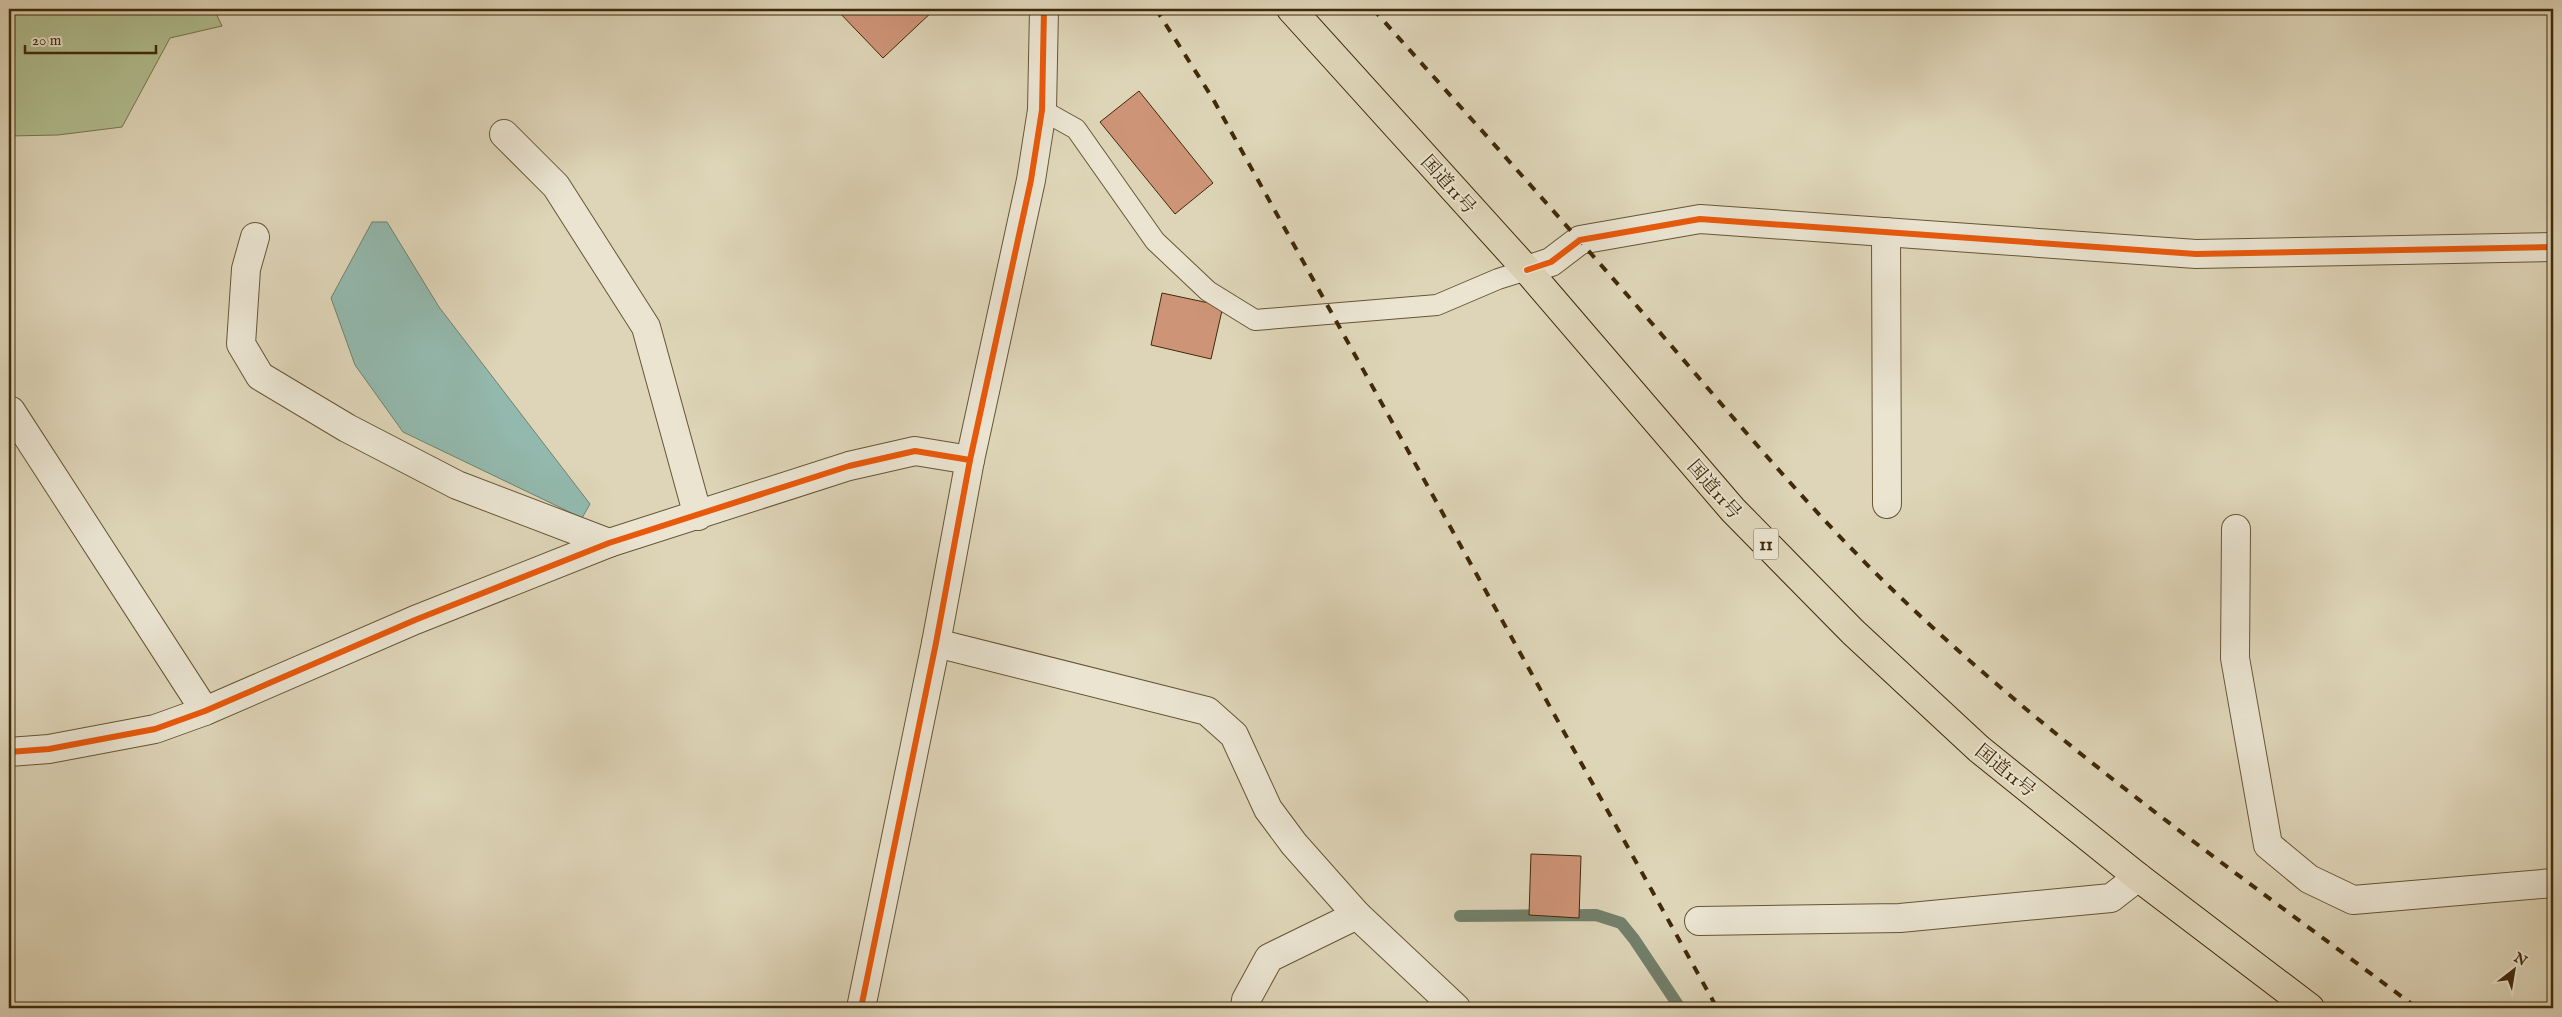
<svg xmlns="http://www.w3.org/2000/svg" width="2562" height="1017" viewBox="0 0 2562 1017" font-family="'IM FELL English','Noto Serif JP',serif">
  <rect width="100%" height="100%" fill="#ded5b8"/>
  <filter id="stains"><feTurbulence type="fractalNoise" baseFrequency=".004" numOctaves="4"/><feColorMatrix values="0 0 0 0 .2 0 0 0 0 .09 0 0 0 0 .02 0 0 0 .5 -.17"/></filter>
  <radialGradient id="worn" r=".72"><stop offset=".6" stop-color="#630" stop-opacity="0"/><stop offset="1" stop-color="#630" stop-opacity=".3"/></radialGradient>
  <!-- green -->
  <path fill="#b0bd8f" stroke="#78744c" d="M9,9H214L222,26L170,38L122,127L58,135L9,136Z"/>
  <!-- water -->
  <path fill="#93b9ae" stroke="#72806c" d="M372,222H387L439,307L590,504L582,518L403,432L355,365L331,298Z"/>
  <g fill="none" stroke-linecap="round" stroke-linejoin="round">
    <!-- stream -->
    <path stroke="#72806c" stroke-width="12" d="M1460,916L1596,915L1621,923L1634,939L1680,1008"/>
  </g>
  <!-- building -->
  <g fill="#ce9477" stroke="#412a08">
    <path d="M836,9H935L883,58Z"/>
    <path d="M1139,91L1213,183L1175,214L1100,122Z"/>
    <path d="M1162,293L1223,306L1211,359L1151,345Z"/>
    <path d="M1531,854L1581,856L1579,918L1529,915Z"/>
  </g>
  <g fill="none" stroke-linecap="round" stroke-linejoin="round">
    <defs>
      <path id="lane" d="M1042,110L1076,129L1155,241L1208,291L1255,320L1437,305L1498,279L1527,270"/>
      <g id="street">
        <path d="M504,134L556,186L646,327L698,516"/>
        <path d="M1886,232L1887,504"/>
        <path d="M255,237L246,269L241,344L260,376L347,428L457,485L609,543"/>
        <path d="M1527,270L1551,262L1580,240L1700,219L2196,254L2553,247"/>
        <path d="M11,411L205,711"/>
        <path d="M2236,529L2235,658L2268,845L2309,879L2353,900L2553,883"/>
        <path d="M936,643L1207,711L1234,735L1268,809L1294,844L1357,915L1456,1008"/>
        <path d="M9,752L49,749L155,729L205,711L415,620L609,543L849,466L915,451L970,460"/>
        <path d="M1699,921L1900,918L2111,898L2138,877"/>
        <path d="M861,1008L936,643L970,460L1031,180L1042,110L1044,9"/>
        <path d="M1245,1008L1246,1000L1269,958L1357,915"/>
      </g>
      <path id="highway" d="M1291,9L1527,270L1733,510L1853,632L1979,749L2138,877L2310,1008"/>
    </defs>
    <!-- lane casing -->
    <use href="#lane" stroke="#685534" stroke-width="22"/>
    <!-- street casing -->
    <use href="#street" stroke="#685534" stroke-width="30"/>
    <!-- highway casing -->
    <use href="#highway" stroke="#412a08" stroke-width="30"/>
    <!-- lane -->
    <use href="#lane" stroke="#eae4d1" stroke-width="20"/>
    <!-- street -->
    <use href="#street" stroke="#eae4d1" stroke-width="28"/>
    <!-- highway -->
    <use href="#highway" stroke="#ded5b8" stroke-width="28"/>
    <!-- rail -->
    <g stroke="#412a08" stroke-width="4" stroke-dasharray="9 9" stroke-linecap="butt">
      <path d="M1156,9L1213,99L1717,1008"/>
      <path d="M1373,9C1465,112 1558,215 1649,320C1730,413 1809,510 1898,595C2057,747 2242,877 2417,1008"/>
    </g>
    <defs>
      <g id="cycleway">
        <path d="M1527,270L1551,262L1580,240L1700,219L2196,254L2553,247"/>
        <path d="M9,752L49,749L155,729L205,711L415,620L609,543L849,466L915,451L970,460"/>
        <path d="M861,1008L936,643L970,460L1031,180L1042,110L1044,9"/>
      </g>
    </defs>
    <!-- cycleway casing -->
    <use href="#cycleway" stroke="#eae4d1" stroke-width="9"/>
    <!-- cycleway -->
    <use href="#cycleway" stroke="#e8590c" stroke-width="6"/>
  </g>
  <g text-anchor="middle" stroke-width="4" stroke-linejoin="round" paint-order="stroke">
    <!-- shield labels -->
    <rect fill="#eae4d1" stroke="#746244" stroke-width="1" x="1753.5" y="528.5" width="25" height="31" rx="4"/>
    <g font-size="18" font-weight="bold" fill="#412a08">
      <text x="1766" y="550">11</text>
    </g>
    <!-- street labels -->
    <g font-size="19" fill="#412a08" stroke="#eae4d1">
      <text transform="translate(1449 184) rotate(48)" y="7">国道11号</text>
      <text transform="translate(1715 489) rotate(49)" y="7">国道11号</text>
      <text transform="translate(2006 770) rotate(39)" y="7">国道11号</text>
    </g>
  </g>
  <!-- margin -->
  <rect width="2562" height="1017" fill="none" stroke="#ded5b8" stroke-width="30"/>
  <rect x="10" y="10" width="2542" height="997" fill="none" stroke="#412a08" stroke-width="2.5"/>
  <rect x="15" y="15" width="2532" height="987" fill="none" stroke="#412a08"/>
  <!-- north arrow -->
  <g transform="translate(2514 970) rotate(31)" stroke="#eae4d1" stroke-width="4" paint-order="stroke">
  <path d="M0-4L9 19L0 12L-9 19Z" fill="#412a08"/>
  <text y="-8" font-size="14" font-weight="bold" text-anchor="middle" fill="#412a08">N</text>
  </g>
  <!-- scale -->
  <path d="M25 45v8h131v-8" fill="none" stroke="#412a08" stroke-width="2.5"/>
  <text x="32" y="45" font-size="15" fill="#412a08" stroke="#eae4d1" stroke-width="4" paint-order="stroke">20 m</text>
  <rect width="100%" height="100%" filter="url(#stains)"/>
  <rect width="100%" height="100%" fill="url(#worn)"/>
</svg>
